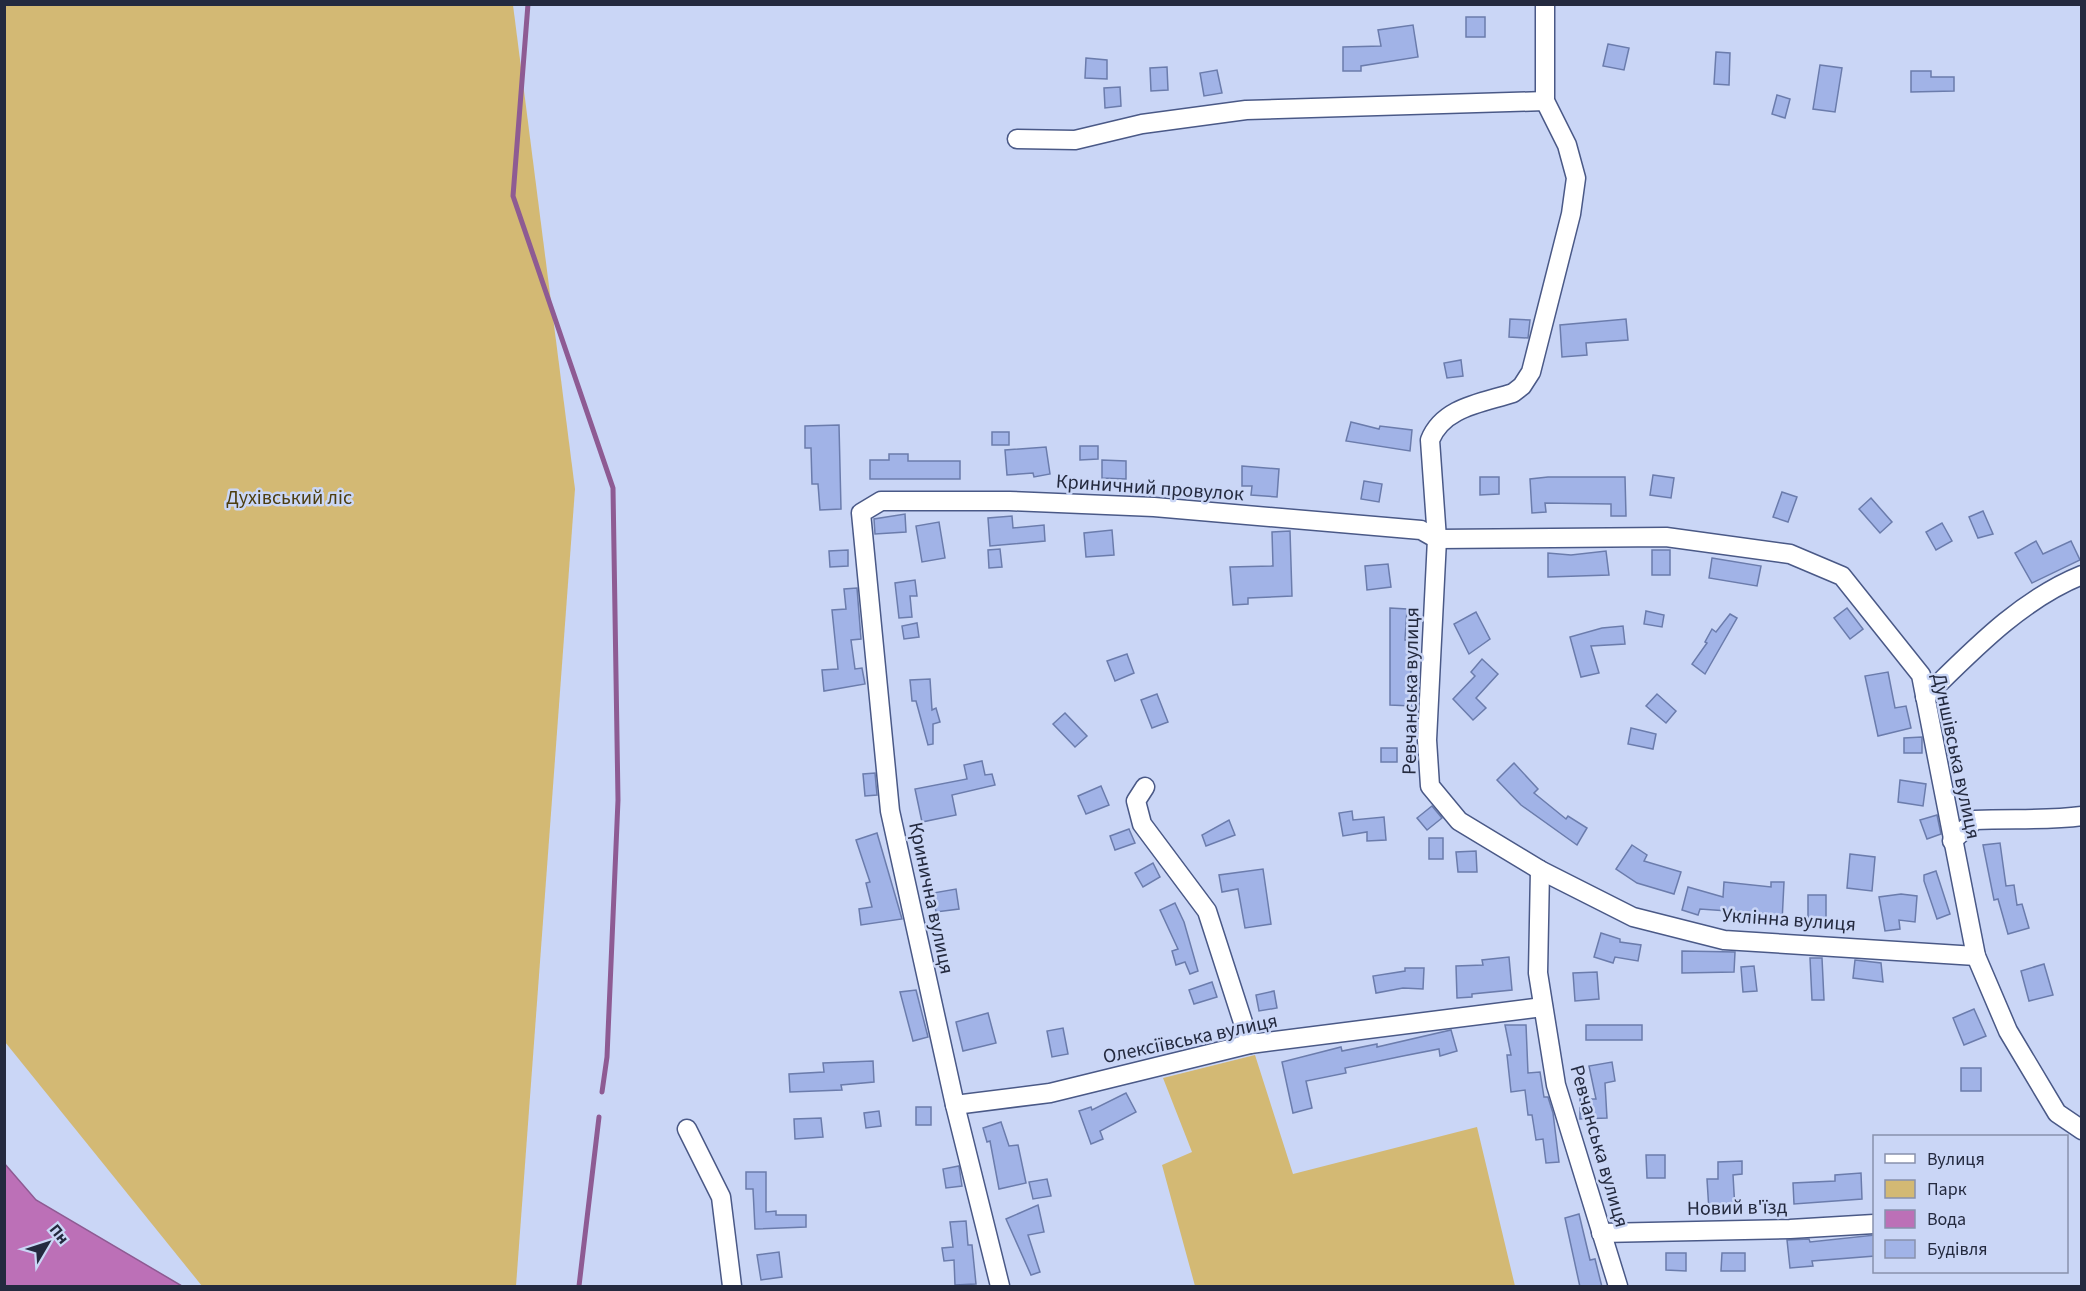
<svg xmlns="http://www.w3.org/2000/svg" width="2086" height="1291" viewBox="0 0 2086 1291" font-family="'Source Sans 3',sans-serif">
  <rect width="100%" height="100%" fill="#cad6f6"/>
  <!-- green -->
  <g fill="#d3b974">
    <path d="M4,5H513L575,489L516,1286H202L5,1042Z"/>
    <path d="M1255,1055L1293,1174L1477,1127L1515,1286H1195L1162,1165L1192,1152L1163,1078Z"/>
  </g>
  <!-- water -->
  <path fill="#bc70b7" stroke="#8e5b93" stroke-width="1.5" d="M4,1163L36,1200L182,1286H5Z"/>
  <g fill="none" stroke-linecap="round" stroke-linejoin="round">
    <!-- stream -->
    <g stroke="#8e5b93" stroke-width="5">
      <path d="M528,4L513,196L613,488L618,800L607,1057L602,1092"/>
      <path d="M579,1286L599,1117"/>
    </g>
  </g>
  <!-- building -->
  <g fill="#a1b3e7" stroke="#6b7cac" stroke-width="1.5">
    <rect x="1466" y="17" width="19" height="20"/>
    <path d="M1413,25L1418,57L1361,66V71H1343V47L1381,46L1378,30Z"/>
    <path d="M1608,44L1629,48L1624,70L1603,66Z"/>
    <path d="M1716,52L1730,53L1729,85L1714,84Z"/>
    <path d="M1086,58L1107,60V79L1085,78Z"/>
    <path d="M1820,65L1842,68L1835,112L1813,109Z"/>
    <path d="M1167,67L1168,90L1151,91L1150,68Z"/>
    <path d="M1217,70L1222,93L1204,96L1200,73Z"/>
    <path d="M1911,71H1931V77H1954V91L1911,92Z"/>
    <path d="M1120,87L1121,106L1105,108L1104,88Z"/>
    <path d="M1777,95L1790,99L1785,118L1772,114Z"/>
    <path d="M1510,319L1530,320L1528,338L1509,337Z"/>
    <path d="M1626,319L1628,340L1586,343L1587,355L1562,357L1560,325Z"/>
    <path d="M1461,360L1463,376L1447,378L1444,363Z"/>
    <path d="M1351,422L1379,429L1380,426L1412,430L1410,451L1346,441Z"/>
    <path d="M839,425L841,509L820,510L818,484H812L811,448H805V426Z"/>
    <rect x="992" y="432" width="17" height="13"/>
    <path d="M1080,446H1098V459L1080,460Z"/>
    <path d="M1046,447L1050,474L1034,477L1033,473L1007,475L1005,450Z"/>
    <path d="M889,454H908V461H960V479H870V460H889Z"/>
    <path d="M1102,460L1126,461V479L1102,478Z"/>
    <path d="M1242,466L1279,469L1277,497L1251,495L1252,486H1242Z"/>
    <path d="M1653,475L1674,478L1671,498L1650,495Z"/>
    <path d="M1480,477H1499V494L1480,495Z"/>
    <path d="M1548,477H1625L1626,516H1611V504L1545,503L1546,512L1532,513L1530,479Z"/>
    <path d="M1364,481L1382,484L1379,502L1361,499Z"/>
    <path d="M1782,492L1797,497L1788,522L1773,517Z"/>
    <path d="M1871,498L1892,522L1880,533L1859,509Z"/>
    <path d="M1983,511L1993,534L1978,538L1969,517Z"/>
    <path d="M905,514L906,532L875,534L874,519Z"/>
    <path d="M1012,516L1013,528L1044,525L1045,541L990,546L988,518Z"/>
    <path d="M939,522L945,558L922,562L916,526Z"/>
    <path d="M1942,523L1952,541L1936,550L1926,532Z"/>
    <path d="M1112,530L1114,555L1086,557L1084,533Z"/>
    <path d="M1290,531L1292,596L1248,598V604L1233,605L1230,567L1273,566L1272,532Z"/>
    <path d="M2036,541L2043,554L2071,541L2080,560L2032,583L2015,553Z"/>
    <path d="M1000,549L1002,567L989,568L988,550Z"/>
    <path d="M848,550V566L830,567L829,551Z"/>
    <rect x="1652" y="550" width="18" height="25"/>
    <path d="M1606,551L1609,575L1548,577V553L1571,555Z"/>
    <path d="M1712,558L1761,566L1757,586L1709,578Z"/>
    <path d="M1388,564L1391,587L1367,590L1365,566Z"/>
    <path d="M915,580L917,596H910L912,617L899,618L895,583Z"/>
    <path d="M857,588L861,639L851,640L855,669L862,668L865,684L824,691L822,670L838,669L832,610L846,609L844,589Z"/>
    <path d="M1390,608L1407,609L1405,640H1410L1412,706L1390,705Z"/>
    <path d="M1847,608L1863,629L1850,639L1834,618Z"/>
    <path d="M1646,611L1664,615L1662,627L1644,624Z"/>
    <path d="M1476,612L1490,639L1469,654L1454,624Z"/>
    <path d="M1730,614L1737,618L1705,674L1692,664L1707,643L1705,642L1712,629L1716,632Z"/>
    <path d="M917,623L919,637L904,639L902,626Z"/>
    <path d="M1623,626L1625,644L1591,646L1599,673L1581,677L1570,637L1602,628Z"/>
    <path d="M1127,654L1134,673L1115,681L1107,661Z"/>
    <path d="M1482,659L1498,674L1476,698L1486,708L1473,720L1453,699L1475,676L1471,672Z"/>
    <path d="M1888,672L1895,708L1906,706L1911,728L1878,736L1865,676Z"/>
    <path d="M930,679L932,710L936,708L940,722L933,724V744L928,745L916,701H912L910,680Z"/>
    <path d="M1157,694L1168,722L1152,728L1141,700Z"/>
    <path d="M1657,694L1676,711L1666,723L1646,706Z"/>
    <path d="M1065,713L1087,736L1075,747L1053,724Z"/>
    <path d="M1631,728L1656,734L1653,749L1628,744Z"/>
    <path d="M1922,737V753H1904V738Z"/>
    <rect x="1381" y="748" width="16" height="14"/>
    <path d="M982,761L985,775L992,774L995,785L952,795L956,815L922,822L915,789L967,779L964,765Z"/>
    <path d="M1514,763L1538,789L1534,793L1566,819L1568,816L1587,828L1577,845L1521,805L1497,780Z"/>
    <path d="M875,773L877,795L865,796L863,774Z"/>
    <path d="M1900,780L1926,784L1923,806L1898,802Z"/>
    <path d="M1101,786L1109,805L1086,814L1078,796Z"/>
    <path d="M1432,806L1442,818L1427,830L1417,818Z"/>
    <path d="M1352,811L1353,820L1384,817L1386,840L1367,841V832L1343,836L1339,813Z"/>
    <path d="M1937,815L1941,834L1927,839L1920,820Z"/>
    <path d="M1229,820L1235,835L1206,846L1202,835Z"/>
    <path d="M1129,829L1135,843L1115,850L1110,836Z"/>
    <path d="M877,833L902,919L861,925L859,909L872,907L866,883L870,882L856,840Z"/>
    <rect x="1429" y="838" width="14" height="21"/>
    <path d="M2000,843L2006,886L2014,885L2017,905L2022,904L2029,928L2008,934L1998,899L1994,900L1983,845Z"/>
    <path d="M1632,845L1647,855L1644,861L1681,872L1674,894L1637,883L1616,869Z"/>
    <path d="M1476,851L1477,872H1458L1456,852Z"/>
    <path d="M1850,854L1875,857L1872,891L1847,888Z"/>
    <path d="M1153,863L1160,877L1143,887L1135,873Z"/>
    <path d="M1263,869L1271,924L1245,928L1238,889L1222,892L1219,875Z"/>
    <path d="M1936,871L1950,914L1937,919L1924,881V875Z"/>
    <path d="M1724,882L1771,887V882H1784L1782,922L1770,921V914L1700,909L1698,915L1682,910L1688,887L1723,897Z"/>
    <path d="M956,889L959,909L936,912L933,893Z"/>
    <path d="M1901,894L1917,896L1915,922L1899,920L1900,929L1885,931L1879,897Z"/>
    <rect x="1808" y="895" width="18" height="23"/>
    <path d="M1175,903L1184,922L1198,971L1190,974L1185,962L1176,965L1172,951L1178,949L1160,910Z"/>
    <path d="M1601,933L1620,939V942L1641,945L1638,961L1615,957L1613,963L1594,957Z"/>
    <path d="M1682,951L1735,952L1734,972L1682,973Z"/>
    <path d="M1509,957L1512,990L1472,994V997L1457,998L1456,966L1483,965L1482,960Z"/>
    <path d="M1810,958H1822L1824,1000H1812Z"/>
    <path d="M1855,960L1881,963L1883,982L1853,978Z"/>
    <path d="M2044,964L2053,995L2029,1001L2021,971Z"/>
    <path d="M1754,966L1757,991L1743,992L1741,967Z"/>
    <path d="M1405,968H1424L1423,989L1403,988L1376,993L1373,976L1405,971Z"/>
    <path d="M1597,972L1599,999L1575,1001L1573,973Z"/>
    <path d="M1212,982L1217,997L1194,1004L1189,990Z"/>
    <path d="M916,990L928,1037L913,1041L900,992Z"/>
    <path d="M1274,991L1277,1008L1259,1011L1256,995Z"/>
    <path d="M1974,1009L1986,1036L1964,1045L1953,1018Z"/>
    <path d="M988,1013L996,1043L963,1051L956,1022Z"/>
    <path d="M1505,1025H1526L1528,1073L1540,1072L1544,1097H1548L1553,1113L1559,1162L1546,1163L1543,1139L1536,1140L1532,1115H1528L1525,1090L1511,1092L1507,1055H1511Z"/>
    <rect x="1586" y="1025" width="56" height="15"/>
    <path d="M1063,1028L1068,1054L1052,1057L1047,1031Z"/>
    <path d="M1451,1030L1457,1051L1440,1056L1439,1049L1403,1056L1345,1068L1346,1073L1306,1081L1312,1108L1293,1113L1282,1062L1341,1047L1342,1051L1377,1044V1047Z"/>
    <path d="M873,1061L874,1082L841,1085L842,1090L790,1092L789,1074L824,1072L823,1063Z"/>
    <path d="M1612,1062L1615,1081L1605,1083L1607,1118L1580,1119V1099H1596L1589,1066Z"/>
    <rect x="1961" y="1068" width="20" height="23"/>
    <path d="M1126,1093L1136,1112L1100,1131L1103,1139L1091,1144L1079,1111L1091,1107L1092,1110Z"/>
    <rect x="916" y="1107" width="15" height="18"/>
    <path d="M879,1111L881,1126L866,1128L864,1113Z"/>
    <path d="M821,1118L823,1137L795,1139L794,1119Z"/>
    <path d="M1001,1122L1009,1146L1018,1145L1026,1183L999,1189L990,1141L987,1142L983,1128Z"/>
    <path d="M1646,1155H1665V1178H1647Z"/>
    <path d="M1742,1161V1174L1733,1175L1735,1209L1709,1211L1707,1179H1718V1162Z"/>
    <path d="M959,1166L962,1186L946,1188L943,1169Z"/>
    <path d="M746,1172H766V1212L776,1211V1215H806V1227L755,1229L753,1189H746Z"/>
    <path d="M1861,1173L1862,1199L1794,1204L1793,1183L1835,1181V1175Z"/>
    <path d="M1047,1179L1051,1196L1033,1199L1029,1182Z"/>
    <path d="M1038,1205L1044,1232L1028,1235L1040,1272L1031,1275L1006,1219Z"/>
    <path d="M1579,1214L1590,1260L1595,1259L1602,1287H1580L1565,1218Z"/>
    <path d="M966,1221L968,1245H972L976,1284L955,1285L954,1260L944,1261L942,1248L953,1247L950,1222Z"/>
    <path d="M1875,1235V1256L1812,1261L1813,1266L1790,1268L1787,1240L1809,1239L1810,1242Z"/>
    <path d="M779,1252L782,1277L761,1280L757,1255Z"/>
    <path d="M1666,1253H1686V1271L1666,1270Z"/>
    <path d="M1722,1253H1745V1271H1721Z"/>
  </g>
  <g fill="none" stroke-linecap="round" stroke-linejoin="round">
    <defs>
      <g id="street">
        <path d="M1545,4V101L1567,145L1576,178L1571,214L1531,372L1522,386L1513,393C1482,403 1443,407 1430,440L1437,539L1427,740L1430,786L1459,821L1540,870L1633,917L1724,940L1976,956"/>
        <path d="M1017,139L1075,140L1142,124L1246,110L1545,101"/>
        <path d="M1925,697C1972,651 2020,600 2082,575"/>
        <path d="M1145,787L1136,801L1142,824L1207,911L1250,1044"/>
        <path d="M1952,841L1975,820C2010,818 2046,821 2082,816"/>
        <path d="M1540,870L1538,973L1556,1085L1618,1286"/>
        <path d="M955,1105L1050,1093L1250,1044L1543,1007"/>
        <path d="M687,1129L721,1197L732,1286"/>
        <path d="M1601,1233L1790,1229L1874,1224"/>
        <path d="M1000,1286L955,1105L890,811L861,513L881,501H1009L1154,507L1421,530L1437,539L1666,537L1790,554L1842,576L1921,675L1976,956L2008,1031L2057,1113L2082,1130"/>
      </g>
    </defs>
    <!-- street casing -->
    <use href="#street" stroke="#4a5987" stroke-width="21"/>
    <!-- street -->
    <use href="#street" stroke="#fff" stroke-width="18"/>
  </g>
  <g text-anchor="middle" stroke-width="5" stroke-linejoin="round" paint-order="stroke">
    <!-- street labels -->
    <g font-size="20" fill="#242a3f" stroke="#cad6f6">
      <text transform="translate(1150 487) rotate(4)" y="7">Криничний провулок</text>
      <text transform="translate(1410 691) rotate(-89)" y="7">Ревчанська вулиця</text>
      <text transform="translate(1957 756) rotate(78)" y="7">Дуншівська вулиця</text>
      <text transform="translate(932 898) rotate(78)" y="7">Кринична вулиця</text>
      <text transform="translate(1789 919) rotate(4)" y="7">Уклінна вулиця</text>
      <text transform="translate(1190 1038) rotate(-12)" y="7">Олексіївська вулиця</text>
      <text transform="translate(1600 1146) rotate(74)" y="7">Ревчанська вулиця</text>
      <text transform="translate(1737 1207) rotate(-1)" y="7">Новий в'їзд</text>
    </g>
    <!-- park labels -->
    <g font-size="20" fill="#4c3d0f" stroke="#cad6f6">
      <text x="289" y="504">Духівський ліс</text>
    </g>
  </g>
  <!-- border -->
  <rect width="2086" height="1291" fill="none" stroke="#242a3f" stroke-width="12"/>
  <!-- legend -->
  <rect x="1873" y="1135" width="195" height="138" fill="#cad6f6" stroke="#8891ad" stroke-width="1.5"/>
  <rect x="1885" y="1154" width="30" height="9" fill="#ffffff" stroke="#8891ad" stroke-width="1.5"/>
  <text x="1927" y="1165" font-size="18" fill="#242a3f">Вулиця</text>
  <rect x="1885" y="1180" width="30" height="18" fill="#d3b974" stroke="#8891ad" stroke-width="1.5"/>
  <text x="1927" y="1195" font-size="18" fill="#242a3f">Парк</text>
  <rect x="1885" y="1210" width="30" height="18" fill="#bc70b7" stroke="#8891ad" stroke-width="1.5"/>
  <text x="1927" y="1225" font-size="18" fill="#242a3f">Вода</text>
  <rect x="1885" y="1240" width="30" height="18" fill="#a1b3e7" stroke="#8891ad" stroke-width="1.5"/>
  <text x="1927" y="1255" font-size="18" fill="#242a3f">Будівля</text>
  <!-- north arrow -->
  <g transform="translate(48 1243) rotate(51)" stroke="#cad6f6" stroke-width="4.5" paint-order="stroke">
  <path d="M0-4.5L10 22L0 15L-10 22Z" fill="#242a3f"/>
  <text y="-9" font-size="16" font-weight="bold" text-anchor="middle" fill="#242a3f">Пн</text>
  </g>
</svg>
